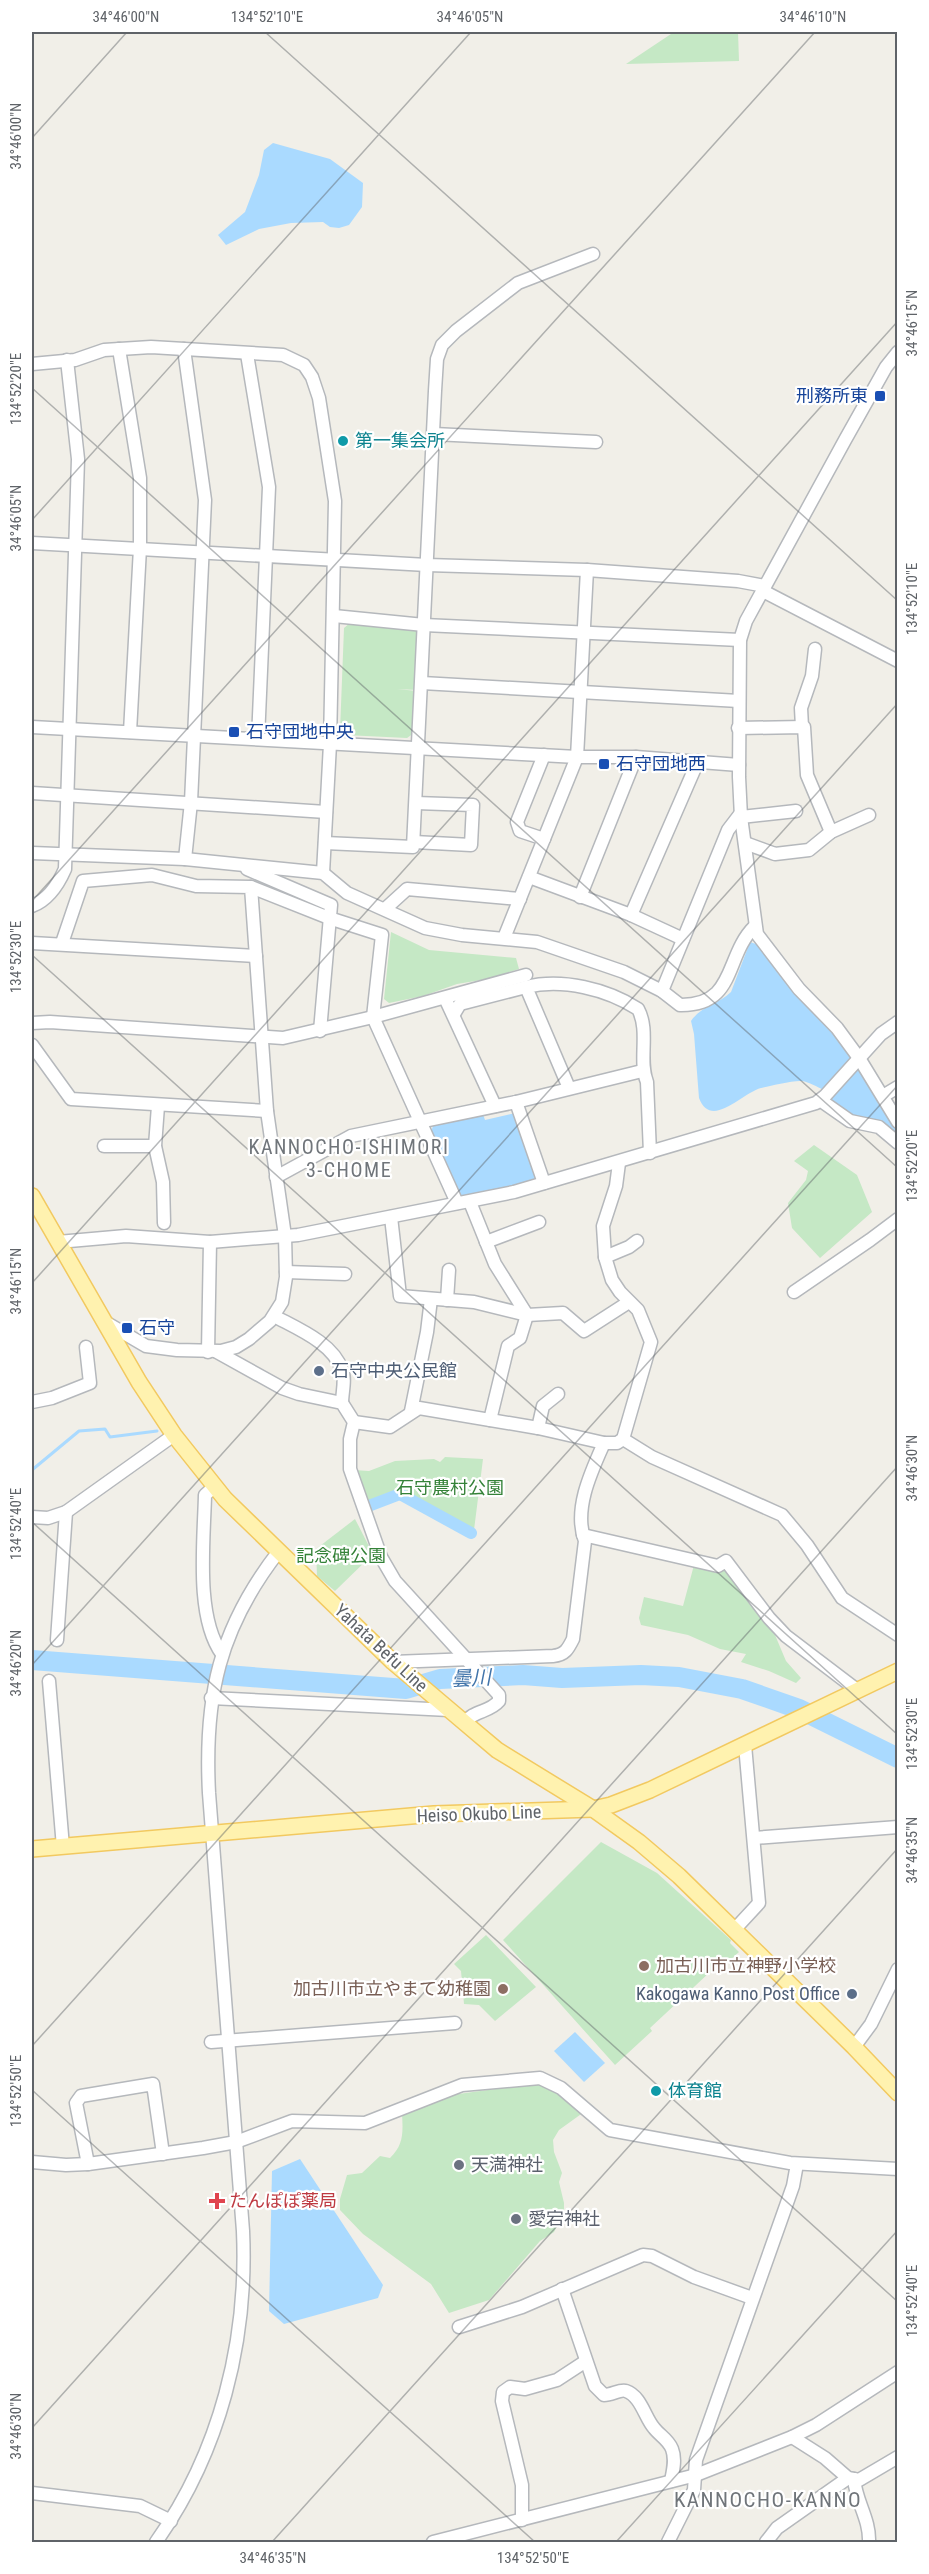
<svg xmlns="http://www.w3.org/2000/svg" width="929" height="2574" viewBox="0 0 929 2574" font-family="'Roboto Condensed','Noto Sans JP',sans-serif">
  <rect width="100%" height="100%" fill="#f1efe8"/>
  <!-- green -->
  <g fill="#c5e8c5">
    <path d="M674,32H738L739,61L626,64Z"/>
    <path d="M350,623L416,629L419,632L417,690L397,689L417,691L414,733L407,738L345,735L340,731L344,628Z"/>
    <path d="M391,932L429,950L516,958L519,969L487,979L457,984L423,996L389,1003L384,999Z"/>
    <path d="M814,1145L857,1175L872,1212L820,1258L792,1228L788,1203L806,1180L808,1171L794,1161Z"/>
    <path d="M445,1457L483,1459L474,1530L400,1493L365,1505L354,1470L369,1471L395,1461L434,1459L440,1462Z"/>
    <path d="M355,1519L373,1554L335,1591L317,1576L316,1549Z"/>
    <path d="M694,1565L724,1570L775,1635L786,1661L801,1678L796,1683L769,1671L741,1662L746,1654L720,1649L688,1635L641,1625L639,1618L644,1597L683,1606Z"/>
    <path d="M601,1842L657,1873L731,1940L730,1943L739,1952L729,1961L725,1958L650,2028L652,2031L615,2065L503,1940Z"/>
    <path d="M486,1935L536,1987L495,2021L479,2005L464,2004L461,1971L454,1964Z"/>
    <path d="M546,2082L584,2112L559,2130L553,2140L554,2152L562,2173L559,2182L564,2203V2212L554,2232L540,2241L489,2300L449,2313L431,2284L363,2234L340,2210V2199L347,2175L362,2173L380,2156L390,2158C404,2145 403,2132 402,2113L451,2095Z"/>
  </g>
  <!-- water -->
  <g fill="#aadaff">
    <path d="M273,143L330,159L363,183L362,207L349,225L339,228L330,227L323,222L291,223L259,229L226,245L218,235L245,212L259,175L264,150Z"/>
    <path d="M750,942L759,945C784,985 819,1017 850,1053L851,1059L824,1090C817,1087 809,1082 802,1081C794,1080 769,1086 761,1088C742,1093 711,1130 699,1098L694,1034L691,1021C701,1006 719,1004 731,992Z"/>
    <path d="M855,1069L862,1070L897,1127V1134L882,1122L848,1115L829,1100Z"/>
    <path d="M515,1113L538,1177L535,1182L466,1200L460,1196L431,1132L433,1126L483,1114L485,1120Z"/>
    <path d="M575,2032L605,2063L584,2082L554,2051Z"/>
    <path d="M300,2159L383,2285L378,2298L284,2324L269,2311L272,2171Z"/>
  </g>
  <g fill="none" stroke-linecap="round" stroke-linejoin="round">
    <!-- stream -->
    <path stroke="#aadaff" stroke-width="3" d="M32,1470L79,1431L105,1429L110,1437L157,1431"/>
    <!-- canal -->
    <path stroke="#aadaff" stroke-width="12" d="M366,1507L400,1494L471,1533"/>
    <!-- river -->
    <path stroke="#aadaff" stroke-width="20" d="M32,1660L406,1689L440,1679L523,1675L562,1678L641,1675L679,1677L742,1689L799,1709L898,1758"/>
    <defs>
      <g id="minor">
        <path d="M119,349L140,478V548L130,732"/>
        <path d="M184,349L205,500L191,802L185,859"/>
        <path d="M898,352L886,367L845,440L746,621L740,640L739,777L741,817L757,934L799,989L837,1028L859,1058L898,1122"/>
        <path d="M247,354L269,487L258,739"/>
        <path d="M32,364L75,360L104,350L151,347L283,355L304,365L312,377L319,398L335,501L330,744L323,873"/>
        <path d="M434,434L596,442"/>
        <path d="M32,543L427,565L587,570L738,581L765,586"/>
        <path d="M763,591L898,661"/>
        <path d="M334,616L424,625L740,640"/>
        <path d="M422,683L739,701"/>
        <path d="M32,727L577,757H636L739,765"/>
        <path d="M802,727L801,708L812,676L815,649"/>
        <path d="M738,728L804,727L807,775L831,832"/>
        <path d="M544,755L517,822L520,831L544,839"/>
        <path d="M32,793L326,812"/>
        <path d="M741,817L796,811"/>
        <path d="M414,842L471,845L473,805L416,803"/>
        <path d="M325,843L413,847L435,391L437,359L442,345L456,331L518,283L593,254"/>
        <path d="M745,843L775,854L809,850L831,832L869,815"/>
        <path d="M32,853L185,859L323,873L347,893L425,928L462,935L537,942L624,972L662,991L680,1005C737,1006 724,956 755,926"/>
        <path d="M247,869L331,905L320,1031"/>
        <path d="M529,877L631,915L683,939"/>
        <path d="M251,887L329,918L382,935L373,1017L457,1203"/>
        <path d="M580,897L636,757"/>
        <path d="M32,906C48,900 58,885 65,869L78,459L67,360"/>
        <path d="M385,909L407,889L520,899"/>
        <path d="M631,915L698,761"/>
        <path d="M504,938L577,757L587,570"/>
        <path d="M32,943L256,956"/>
        <path d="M62,943L83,881L152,875L196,886L251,887L267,1111L285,1236L286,1277L282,1302L270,1321L249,1339L236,1347L221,1351L177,1350L146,1346L105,1322"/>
        <path d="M662,991L728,830L741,813"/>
        <path d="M445,998L495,1106"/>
        <path d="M454,1014L460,1004L526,987"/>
        <path d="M32,1023L50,1022L283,1038L373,1017L526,975"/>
        <path d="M32,1045L71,1099L267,1111"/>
        <path d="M569,1088L526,987C562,978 607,989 638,1009C650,1031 638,1060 647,1082L650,1153"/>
        <path d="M883,1096L898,1087"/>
        <path d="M820,1100L850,1121L879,1127L898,1143"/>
        <path d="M516,1102L544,1183"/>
        <path d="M158,1106L155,1146L163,1182L164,1223"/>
        <path d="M104,1146H155"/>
        <path d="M276,1177L351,1136L516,1102L642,1071"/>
        <path d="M470,1202L495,1264L527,1315L520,1338L508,1346L490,1420"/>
        <path d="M391,1217L400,1296L474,1302L527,1315L563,1313L584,1331L629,1302"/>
        <path d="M58,1242L126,1236L210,1242L298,1235L514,1192L816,1103L825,1096L881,1034L898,1022"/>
        <path d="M486,1242L539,1222"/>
        <path d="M605,1257L629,1247L637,1241"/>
        <path d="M286,1272L345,1274"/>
        <path d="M794,1292L870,1240L898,1219"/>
        <path d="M447,1300L449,1270"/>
        <path d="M274,1316C298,1329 333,1343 342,1370C346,1379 342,1393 342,1403"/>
        <path d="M208,1352L210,1242"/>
        <path d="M217,1352L282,1388L299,1394L342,1403L354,1422L350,1439V1469L381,1557L395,1581L499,1695V1701C489,1713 473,1710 465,1723"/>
        <path d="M32,1402L52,1398L90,1383L86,1347"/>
        <path d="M411,1411L427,1332L431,1299"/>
        <path d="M354,1422L390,1427L419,1408L538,1428L604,1443H617L623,1439L651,1342L638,1310L620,1292L612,1280L605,1257L603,1226L616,1186L619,1163"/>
        <path d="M538,1428L543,1406L558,1394"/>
        <path d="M623,1439L652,1457L782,1515L807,1545L842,1598L898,1635"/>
        <path d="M214,1487L205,1495C204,1541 195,1617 222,1654"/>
        <path d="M32,1517L48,1518L66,1512L174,1435"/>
        <path d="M583,1535L718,1566L726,1561L769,1618L786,1636L857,1690"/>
        <path d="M57,1640L66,1512"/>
        <path d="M393,1662L553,1656C565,1655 568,1649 573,1639L585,1541C573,1510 591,1472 604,1443"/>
        <path d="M49,1681L63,1847"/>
        <path d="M211,1698L449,1710"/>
        <path d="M754,1838L898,1827"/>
        <path d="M735,1929L759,1903L745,1745"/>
        <path d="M211,2042L455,2023"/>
        <path d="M854,2047L871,2024L898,1969"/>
        <path d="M32,2162L66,2165L88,2164L203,2148L236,2142L292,2121L365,2123L462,2085L540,2078L561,2088L610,2130L790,2163L898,2169"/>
        <path d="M88,2164L76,2103L81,2096L153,2084L163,2154"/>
        <path d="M562,2289L595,2386L604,2395C612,2395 620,2389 626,2391C641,2396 645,2418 654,2428C660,2436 668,2439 672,2449C676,2459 673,2471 671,2481"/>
        <path d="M459,2327L522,2307L643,2255L652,2256L694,2277L752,2298"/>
        <path d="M792,2437L825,2458L848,2478L859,2480L898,2457"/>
        <path d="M854,2479C856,2502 870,2519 869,2542"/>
        <path d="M32,2493L140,2506L171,2521"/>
        <path d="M522,2520V2485L502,2401L503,2392L510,2387L525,2389L557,2380L586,2361"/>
        <path d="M156,2542C220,2452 248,2341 243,2231L209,1793C204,1697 219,1628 279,1551"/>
        <path d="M433,2542L696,2475L792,2437L816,2425L898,2372"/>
        <path d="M668,2542L694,2490L696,2460L793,2186L797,2164"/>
        <path d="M766,2542L777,2528L848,2478"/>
      </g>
      <g id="major">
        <path d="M32,1196L139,1382L174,1435L225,1499L393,1662L465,1723L497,1750L593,1809L639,1842L679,1876L854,2047L898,2093"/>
        <path d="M32,1849L434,1814L593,1809L611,1805L650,1790L898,1671"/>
      </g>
    </defs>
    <!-- minor casing -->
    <use href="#minor" stroke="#b5b8bc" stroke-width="15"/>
    <!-- major casing -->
    <use href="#major" stroke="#f2c960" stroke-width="18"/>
    <!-- minor -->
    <use href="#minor" stroke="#fff" stroke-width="12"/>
    <!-- major -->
    <use href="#major" stroke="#fff2af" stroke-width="15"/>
  </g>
  <!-- ticks -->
  <path fill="none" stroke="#5f6368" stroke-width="1.5" stroke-opacity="0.45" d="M265,32L898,601M895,32L898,33M32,138L127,32M32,388L898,1168M32,520L471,32M32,901L815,32M32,955L898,1735M32,1283L898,321M32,1522L898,2302M32,1665L898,703M32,2046L898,1085M32,2090L535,2542M32,2428L898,1466M272,2542L898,1848M616,2542L898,2230"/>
  <!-- markers -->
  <g fill="#1a4fb4" stroke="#fff" stroke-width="2">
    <rect x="874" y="390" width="12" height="12" rx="3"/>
    <rect x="228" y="726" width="12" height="12" rx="3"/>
    <rect x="598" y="758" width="12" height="12" rx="3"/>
    <rect x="121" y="1322" width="12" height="12" rx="3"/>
  </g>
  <g fill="#0f9aa8" stroke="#fff" stroke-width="2">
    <circle cx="343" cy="441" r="6"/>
    <circle cx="656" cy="2091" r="6"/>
  </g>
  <g fill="#5c6f8a" stroke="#fff" stroke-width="2">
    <circle cx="319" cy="1371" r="6"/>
    <circle cx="852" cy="1994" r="6"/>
  </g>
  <g fill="#8d6e63" stroke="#fff" stroke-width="2">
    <circle cx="644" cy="1966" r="6"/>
    <circle cx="503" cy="1989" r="6"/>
  </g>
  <g fill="#6b7280" stroke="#fff" stroke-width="2">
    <circle cx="459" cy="2165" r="6"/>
    <circle cx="516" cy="2219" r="6"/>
  </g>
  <path fill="#e0444e" stroke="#fff" stroke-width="2" d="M214 2192h6v6h6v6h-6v6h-6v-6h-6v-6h6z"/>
  <g text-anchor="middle" stroke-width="4.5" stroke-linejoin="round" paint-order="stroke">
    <!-- transit labels -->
    <g font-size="18" fill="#164399" stroke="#fff" text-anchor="start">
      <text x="868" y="402" text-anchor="end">刑務所東</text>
      <text x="246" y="738">石守団地中央</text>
      <text x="616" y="770">石守団地西</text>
      <text x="139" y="1334">石守</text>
    </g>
    <!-- culture labels -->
    <g font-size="18" fill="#0d838f" stroke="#fff" text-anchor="start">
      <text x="355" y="447">第一集会所</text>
      <text x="668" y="2097">体育館</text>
    </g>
    <!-- service labels -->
    <g font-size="18" fill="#4e5e75" stroke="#fff" text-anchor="start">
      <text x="331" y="1377">石守中央公民館</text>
      <text x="840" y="2000" text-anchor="end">Kakogawa Kanno Post Office</text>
    </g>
    <!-- park labels -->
    <g font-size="18" fill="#348238" stroke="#fff">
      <text x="450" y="1494">石守農村公園</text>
      <text x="341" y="1562">記念碑公園</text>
    </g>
    <!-- street labels -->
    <g font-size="18" fill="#5f6368" stroke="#fff">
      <text transform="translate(381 1648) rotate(43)" y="6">Yahata Befu Line</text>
      <text transform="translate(479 1814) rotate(-2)" y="6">Heiso Okubo Line</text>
    </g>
    <!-- education labels -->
    <g font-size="18" fill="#785e54" stroke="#fff" text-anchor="start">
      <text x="656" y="1972">加古川市立神野小学校</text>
      <text x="491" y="1995" text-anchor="end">加古川市立やまて幼稚園</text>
    </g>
    <!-- worship labels -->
    <g font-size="18" fill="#5b616d" stroke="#fff" text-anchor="start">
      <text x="471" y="2171">天満神社</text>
      <text x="528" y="2225">愛宕神社</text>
    </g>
    <!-- health labels -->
    <g font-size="18" fill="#be3a42" stroke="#fff" text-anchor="start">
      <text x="229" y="2207">たんぽぽ薬局</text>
    </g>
    <!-- neighbourhood labels -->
    <g font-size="20" letter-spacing="1.5" fill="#70757a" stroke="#fff">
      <text x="349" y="1154">KANNOCHO-ISHIMORI<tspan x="349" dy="23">3-CHOME</tspan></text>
    </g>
    <!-- water labels -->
    <g font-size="20" font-style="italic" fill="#4174aa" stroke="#fff">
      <text transform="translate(471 1678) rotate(-3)" y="7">曇川</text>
    </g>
    <!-- quarter labels -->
    <g font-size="21" letter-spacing="1.5" fill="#70757a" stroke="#fff">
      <text x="768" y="2507">KANNOCHO-KANNO</text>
    </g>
  </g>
  <!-- border -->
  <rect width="929" height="2574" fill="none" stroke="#ffffff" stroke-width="66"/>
  <rect x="33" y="33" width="863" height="2508" fill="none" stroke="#5f6368" stroke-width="2"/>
  <g font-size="15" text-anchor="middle" fill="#5f6368">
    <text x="126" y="22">34°46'00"N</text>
    <text x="267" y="22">134°52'10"E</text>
    <text x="470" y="22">34°46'05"N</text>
    <text x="813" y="22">34°46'10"N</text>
    <text transform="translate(16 136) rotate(-90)" y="5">34°46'00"N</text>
    <text transform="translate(912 323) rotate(-90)" y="5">34°46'15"N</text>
    <text transform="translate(16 389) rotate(-90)" y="5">134°52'20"E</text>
    <text transform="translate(16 518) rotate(-90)" y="5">34°46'05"N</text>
    <text transform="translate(912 599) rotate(-90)" y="5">134°52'10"E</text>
    <text transform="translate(16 957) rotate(-90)" y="5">134°52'30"E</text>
    <text transform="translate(912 1166) rotate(-90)" y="5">134°52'20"E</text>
    <text transform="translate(16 1281) rotate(-90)" y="5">34°46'15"N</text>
    <text transform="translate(912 1468) rotate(-90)" y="5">34°46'30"N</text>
    <text transform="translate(16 1524) rotate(-90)" y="5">134°52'40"E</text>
    <text transform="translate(16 1663) rotate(-90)" y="5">34°46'20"N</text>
    <text transform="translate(912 1734) rotate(-90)" y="5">134°52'30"E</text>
    <text transform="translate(912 1850) rotate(-90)" y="5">34°46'35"N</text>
    <text transform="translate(16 2091) rotate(-90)" y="5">134°52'50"E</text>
    <text transform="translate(912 2301) rotate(-90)" y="5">134°52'40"E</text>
    <text transform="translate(16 2426) rotate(-90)" y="5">34°46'30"N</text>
    <text x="273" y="2563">34°46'35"N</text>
    <text x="533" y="2563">134°52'50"E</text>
  </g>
</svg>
